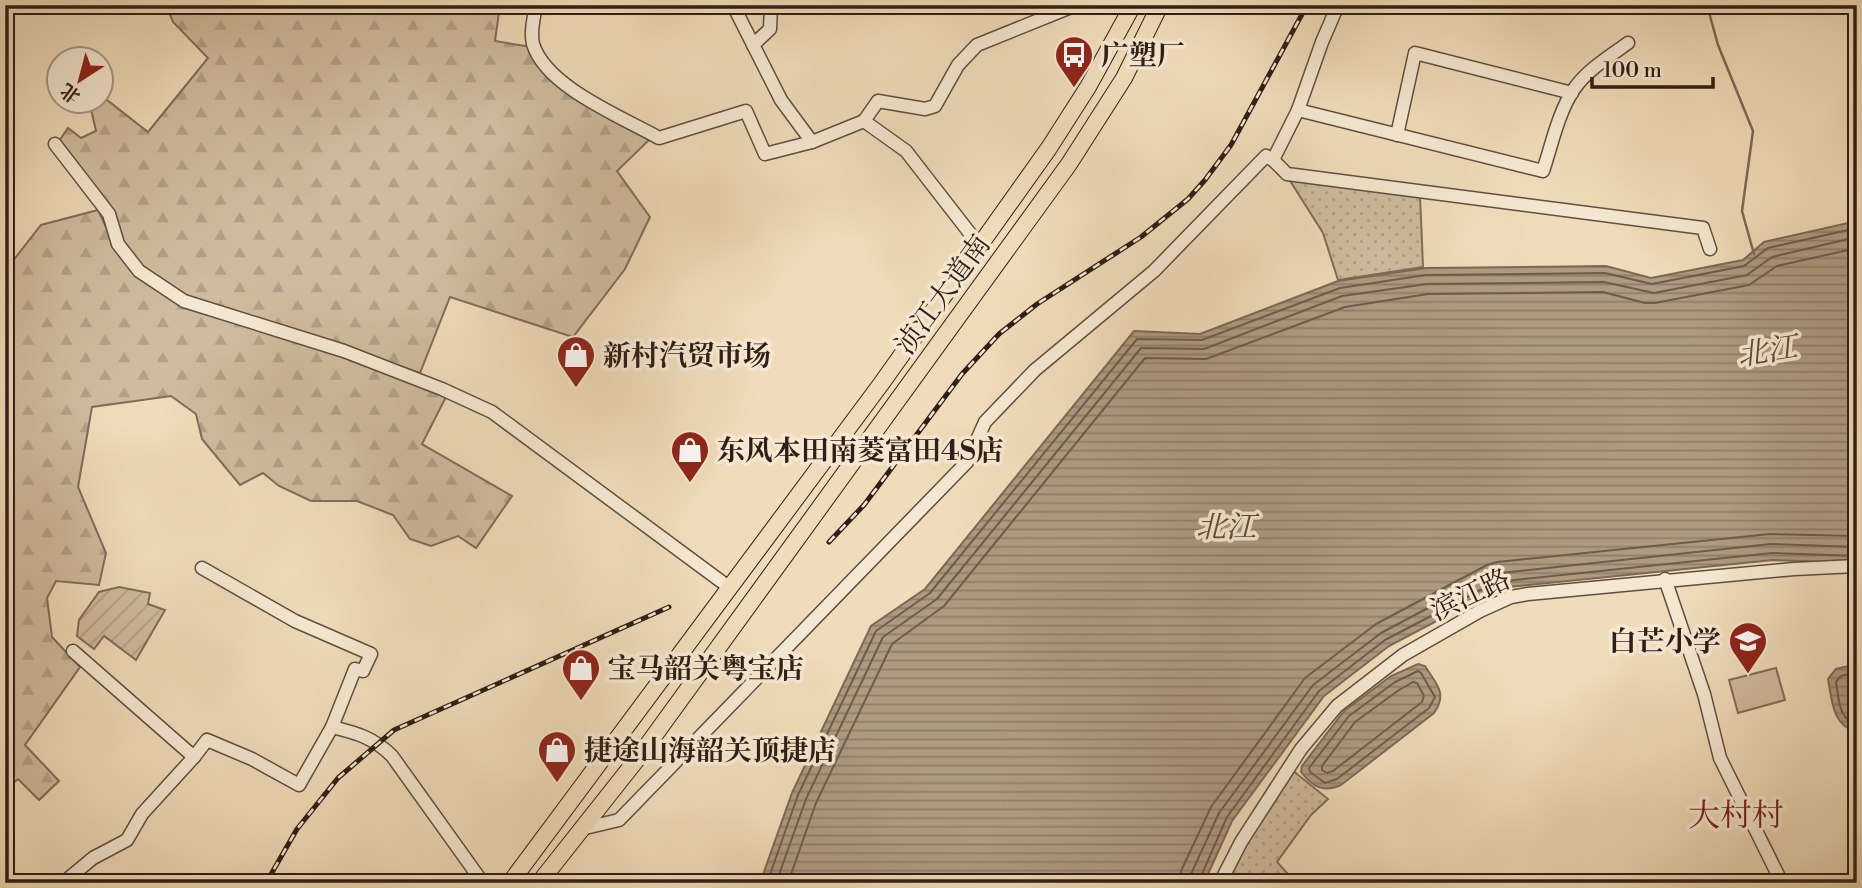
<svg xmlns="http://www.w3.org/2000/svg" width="1862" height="888" viewBox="0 0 1862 888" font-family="'Libre Bodoni','Noto Serif SC',serif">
  <defs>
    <pattern id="grass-dots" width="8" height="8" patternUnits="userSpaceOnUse" patternTransform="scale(1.75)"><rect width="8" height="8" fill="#cfbc9e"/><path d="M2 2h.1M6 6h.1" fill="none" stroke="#b2a187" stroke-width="1.8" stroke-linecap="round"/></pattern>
    <pattern id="forest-firs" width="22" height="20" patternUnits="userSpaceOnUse" patternTransform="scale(1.75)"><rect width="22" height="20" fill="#cfbc9e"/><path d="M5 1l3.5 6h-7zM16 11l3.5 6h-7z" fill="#b2a187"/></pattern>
    <pattern id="garden-furrows" width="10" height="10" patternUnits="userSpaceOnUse" patternTransform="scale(1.75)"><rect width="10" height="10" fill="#cfbc9e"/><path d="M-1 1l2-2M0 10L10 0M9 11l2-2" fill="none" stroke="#b2a187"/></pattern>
    <pattern id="water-rules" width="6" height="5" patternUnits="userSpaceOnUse" patternTransform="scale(1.75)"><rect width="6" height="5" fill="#ae9b82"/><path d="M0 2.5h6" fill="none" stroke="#8e7e69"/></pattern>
  </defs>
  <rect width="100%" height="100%" fill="#f0dcba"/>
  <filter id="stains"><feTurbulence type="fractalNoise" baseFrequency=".00286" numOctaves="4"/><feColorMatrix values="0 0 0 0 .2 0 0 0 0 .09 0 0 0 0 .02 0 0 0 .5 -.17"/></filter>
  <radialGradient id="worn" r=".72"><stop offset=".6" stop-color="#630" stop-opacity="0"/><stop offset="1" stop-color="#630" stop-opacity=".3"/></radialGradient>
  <!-- grass -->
  <g fill="url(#grass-dots)" stroke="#7f6d5a" stroke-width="2">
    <path d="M1287,176L1420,195L1423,267L1338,280L1323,233Z"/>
    <path d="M1292,770L1328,799L1311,815L1277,862L1296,883H1226L1245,844Z"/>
  </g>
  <!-- forest -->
  <g fill="url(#forest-firs)" stroke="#7f6d5a" stroke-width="2">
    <path d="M166,5H500L495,41L531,47L547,75L651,138L617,171L650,217L625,269L573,337L450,297L420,373L186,298L142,267L120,241L59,141L68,128L81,138L96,131L90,105L92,102H102V96L148,132L208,58L173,22Z"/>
    <path d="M98,210L114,244L135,276L182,305L343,357L446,397L422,444L512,496L476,548L458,536L431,546L410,539L393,515L357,501H311L279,486L263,473L240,485L202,439L196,414L171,396L92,407L78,487L106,553L99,585L56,581L47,598L52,637L80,667L25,745L59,781L39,800L18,779L5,790V271L41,225Z"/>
  </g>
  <!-- garden -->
  <path fill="url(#garden-furrows)" stroke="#7f6d5a" stroke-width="2" d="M119,587L150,593L148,604L165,610L136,660L104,636L94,649L77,636L79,620L99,592Z"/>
  <!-- pitch -->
  <path fill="#cfbc9e" stroke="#7f6d5a" stroke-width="2" d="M1776,668L1785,700L1738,713L1729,680Z"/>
  <!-- water -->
  <g fill="url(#water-rules)" stroke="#7b6956" stroke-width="2">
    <path d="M1857,221V563L1773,560L1499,588L1389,646L1324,696L1232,821L1204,883H760L792,793L871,626L925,589L1134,331L1200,334L1338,281L1426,268L1606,266L1651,278L1743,260L1764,242Z"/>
    <path d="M1418,664L1425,666C1436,684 1448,693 1434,713L1341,785C1323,793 1313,787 1301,772L1302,766L1344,711L1391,676Z"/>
    <path d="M1857,664V732H1856C1832,725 1832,700 1828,679L1836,669Z"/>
  </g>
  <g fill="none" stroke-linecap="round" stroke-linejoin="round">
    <!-- shore -->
    <g stroke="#6e5c4c" stroke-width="2">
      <path d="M1418,671L1421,673L1435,697L1429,708L1337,779L1325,783L1310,772L1309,768L1349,716L1395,682Z"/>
      <path d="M1857,672L1841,676L1836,682C1839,699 1838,719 1857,725"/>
      <path d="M1413,682L1417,683L1424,696L1422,702L1333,771L1327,773L1322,770V766L1355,722L1399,690Z"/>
      <path d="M767,883L798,795L876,631L930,593L1137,339L1202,340L1340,288L1426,275L1605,273L1652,284L1744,266L1768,248L1857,228"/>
      <path d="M776,883L806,799L883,637L937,599L1141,348L1204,349L1342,296L1427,284L1604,282L1654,293L1747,275L1772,257L1857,237"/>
      <path d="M788,883L816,803L892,644L944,606L1145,358L1206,359L1345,307L1428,294L1603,292L1645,303H1655L1749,285L1777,266L1857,248"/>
      <path d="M1179,883L1181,871L1211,807L1305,678L1376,624L1487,565L1497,562L1770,534L1857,536"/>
      <path d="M1189,883L1191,874L1219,813L1313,685L1381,633L1492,574L1771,544L1857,547"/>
      <path d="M1198,883L1227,817L1319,691L1385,640L1496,582L1772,553L1857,556"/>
    </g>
    <!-- stream -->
    <path stroke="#7b6956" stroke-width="2.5" d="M1707,5L1718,45L1753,131L1742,211L1754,254"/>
    <defs>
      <g id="minor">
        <path d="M536,5C534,17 530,32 533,44C546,87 622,117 659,138L746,111L765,154L812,142L864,121L906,151L979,245"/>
        <path d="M733,5L781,100L812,142"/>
        <path d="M753,45L770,29L771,5"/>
        <path d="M1298,110L1543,171C1552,144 1558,113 1574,89C1587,70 1610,56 1628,43"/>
        <path d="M864,121L878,101L925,109L935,106L958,65L977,45L1076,5"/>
        <path d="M1397,135L1415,53L1572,93"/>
        <path d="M55,144L109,214L118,244L139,271L184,301L344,351L442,389L492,412L730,588"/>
        <path d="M1273,160L1287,174L1703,228L1710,249"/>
        <path d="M1665,579L1704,694L1720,758L1782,883"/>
        <path d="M332,727C357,733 374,738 392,756L483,883"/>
        <path d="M194,757L207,740L252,759L299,785L332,727L355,669L363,671L371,654L295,621L202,568"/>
        <path d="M581,829L619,820L967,462L985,422L1035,370L1154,271L1266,156L1273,160L1298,110L1322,42L1338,5"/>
        <path d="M63,883L93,858L127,840L142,814L194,757L73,651"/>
        <path d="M1220,883L1241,842L1301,749L1337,706L1403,655L1480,611L1511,597L1528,594L1794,569L1857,566"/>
      </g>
      <g id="major">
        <path d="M510,883L881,384L1049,148L1088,87L1133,5"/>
        <path d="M539,883L638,758L1069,164L1124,78L1160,5"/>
      </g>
    </defs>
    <!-- minor casing -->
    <use href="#minor" stroke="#5f4e3e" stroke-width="15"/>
    <!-- major casing -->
    <use href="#major" stroke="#2f1e15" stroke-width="18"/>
    <!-- minor -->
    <use href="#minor" stroke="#f5e8d2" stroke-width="12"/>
    <!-- major -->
    <use href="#major" stroke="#f0dcba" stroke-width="16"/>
    <defs>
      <g id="rail">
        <path d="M829,542L864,505L962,374L999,334L1037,304L1141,237L1188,199L1205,180L1231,145L1307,5"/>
        <path d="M266,883L297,829L338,778L394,730L669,607"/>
      </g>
    </defs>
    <!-- rail casing -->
    <use href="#rail" stroke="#2f1e15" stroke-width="5"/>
    <!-- rail -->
    <use href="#rail" stroke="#f5e8d2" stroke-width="2.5" stroke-dasharray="8" stroke-linecap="butt"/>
  </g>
  <!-- icons -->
  <defs>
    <symbol id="bus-pin" viewBox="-11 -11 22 30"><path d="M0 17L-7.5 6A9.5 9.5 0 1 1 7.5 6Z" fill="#8f2418" stroke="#f5e8d2"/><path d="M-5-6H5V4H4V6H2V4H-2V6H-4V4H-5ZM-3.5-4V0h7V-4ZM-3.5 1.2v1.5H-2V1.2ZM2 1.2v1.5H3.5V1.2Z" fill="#fff"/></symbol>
    <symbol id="shop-pin" viewBox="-11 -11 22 30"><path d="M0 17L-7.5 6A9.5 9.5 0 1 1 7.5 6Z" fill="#8f2418" stroke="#f5e8d2"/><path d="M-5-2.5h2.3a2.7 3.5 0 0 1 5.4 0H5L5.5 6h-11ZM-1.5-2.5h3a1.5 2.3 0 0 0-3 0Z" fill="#fff"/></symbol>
    <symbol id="school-pin" viewBox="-11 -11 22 30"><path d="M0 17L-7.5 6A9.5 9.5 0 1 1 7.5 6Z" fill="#8f2418" stroke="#f5e8d2"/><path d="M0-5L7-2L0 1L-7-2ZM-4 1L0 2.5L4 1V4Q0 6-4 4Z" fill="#fff"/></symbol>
  </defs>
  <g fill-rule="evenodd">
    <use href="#bus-pin" x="1052" y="33" width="44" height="60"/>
    <use href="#shop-pin" x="554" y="333" width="44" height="60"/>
    <use href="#shop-pin" x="668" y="428" width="44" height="60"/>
    <use href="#school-pin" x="1726" y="619" width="44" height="60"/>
    <use href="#shop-pin" x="559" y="646" width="44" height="60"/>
    <use href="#shop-pin" x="535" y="728" width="44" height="60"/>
  </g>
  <g text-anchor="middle" stroke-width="7" stroke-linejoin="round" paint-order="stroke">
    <!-- poi labels -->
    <g font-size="28" font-weight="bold" fill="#2f1e15" stroke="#f5e8d2" text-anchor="start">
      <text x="1101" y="65">广塑厂</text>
      <text x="603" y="365">新村汽贸市场</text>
      <text x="717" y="460">东风本田南菱富田4S店</text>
      <text x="1721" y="651" text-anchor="end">白芒小学</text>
      <text x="608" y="678">宝马韶关粤宝店</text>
      <text x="584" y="760">捷途山海韶关顶捷店</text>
    </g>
    <!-- street labels -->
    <g font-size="28" fill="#2f1e15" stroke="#f5e8d2">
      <text transform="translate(942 294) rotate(-54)" y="10">浈江大道南</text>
      <text transform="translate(1470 594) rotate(-25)" y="10">滨江路</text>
    </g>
    <!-- water labels -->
    <g font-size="30" font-style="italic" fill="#5b4a3b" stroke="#f5e8d2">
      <text transform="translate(1767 351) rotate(-9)" y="10">北江</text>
      <text x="1226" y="537">北江</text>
    </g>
    <!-- quarter labels -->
    <g font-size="32" fill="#7a1f14" stroke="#f5e8d2">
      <text x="1736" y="826">大村村</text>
    </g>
  </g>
  <!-- margin -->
  <rect width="1862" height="888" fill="none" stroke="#f0dcba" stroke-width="28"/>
  <rect x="7" y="7" width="1848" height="874" fill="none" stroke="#2f1e15" stroke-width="3.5"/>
  <rect x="14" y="14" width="1834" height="860" fill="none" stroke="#2f1e15" stroke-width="2"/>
  <!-- north arrow -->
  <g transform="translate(80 80) rotate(216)"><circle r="33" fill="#f5e8d2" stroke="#a69786" stroke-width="2"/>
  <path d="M0-5L12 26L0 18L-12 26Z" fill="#8f2418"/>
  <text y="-10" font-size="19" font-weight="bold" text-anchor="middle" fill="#2f1e15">北</text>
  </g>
  <!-- scale -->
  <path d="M1592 77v10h121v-10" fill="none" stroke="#2f1e15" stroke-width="3.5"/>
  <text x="1603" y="77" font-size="21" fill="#2f1e15" stroke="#f5e8d2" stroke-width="5" paint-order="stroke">100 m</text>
  <rect width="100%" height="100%" filter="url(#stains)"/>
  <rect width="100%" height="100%" fill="url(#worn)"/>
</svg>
